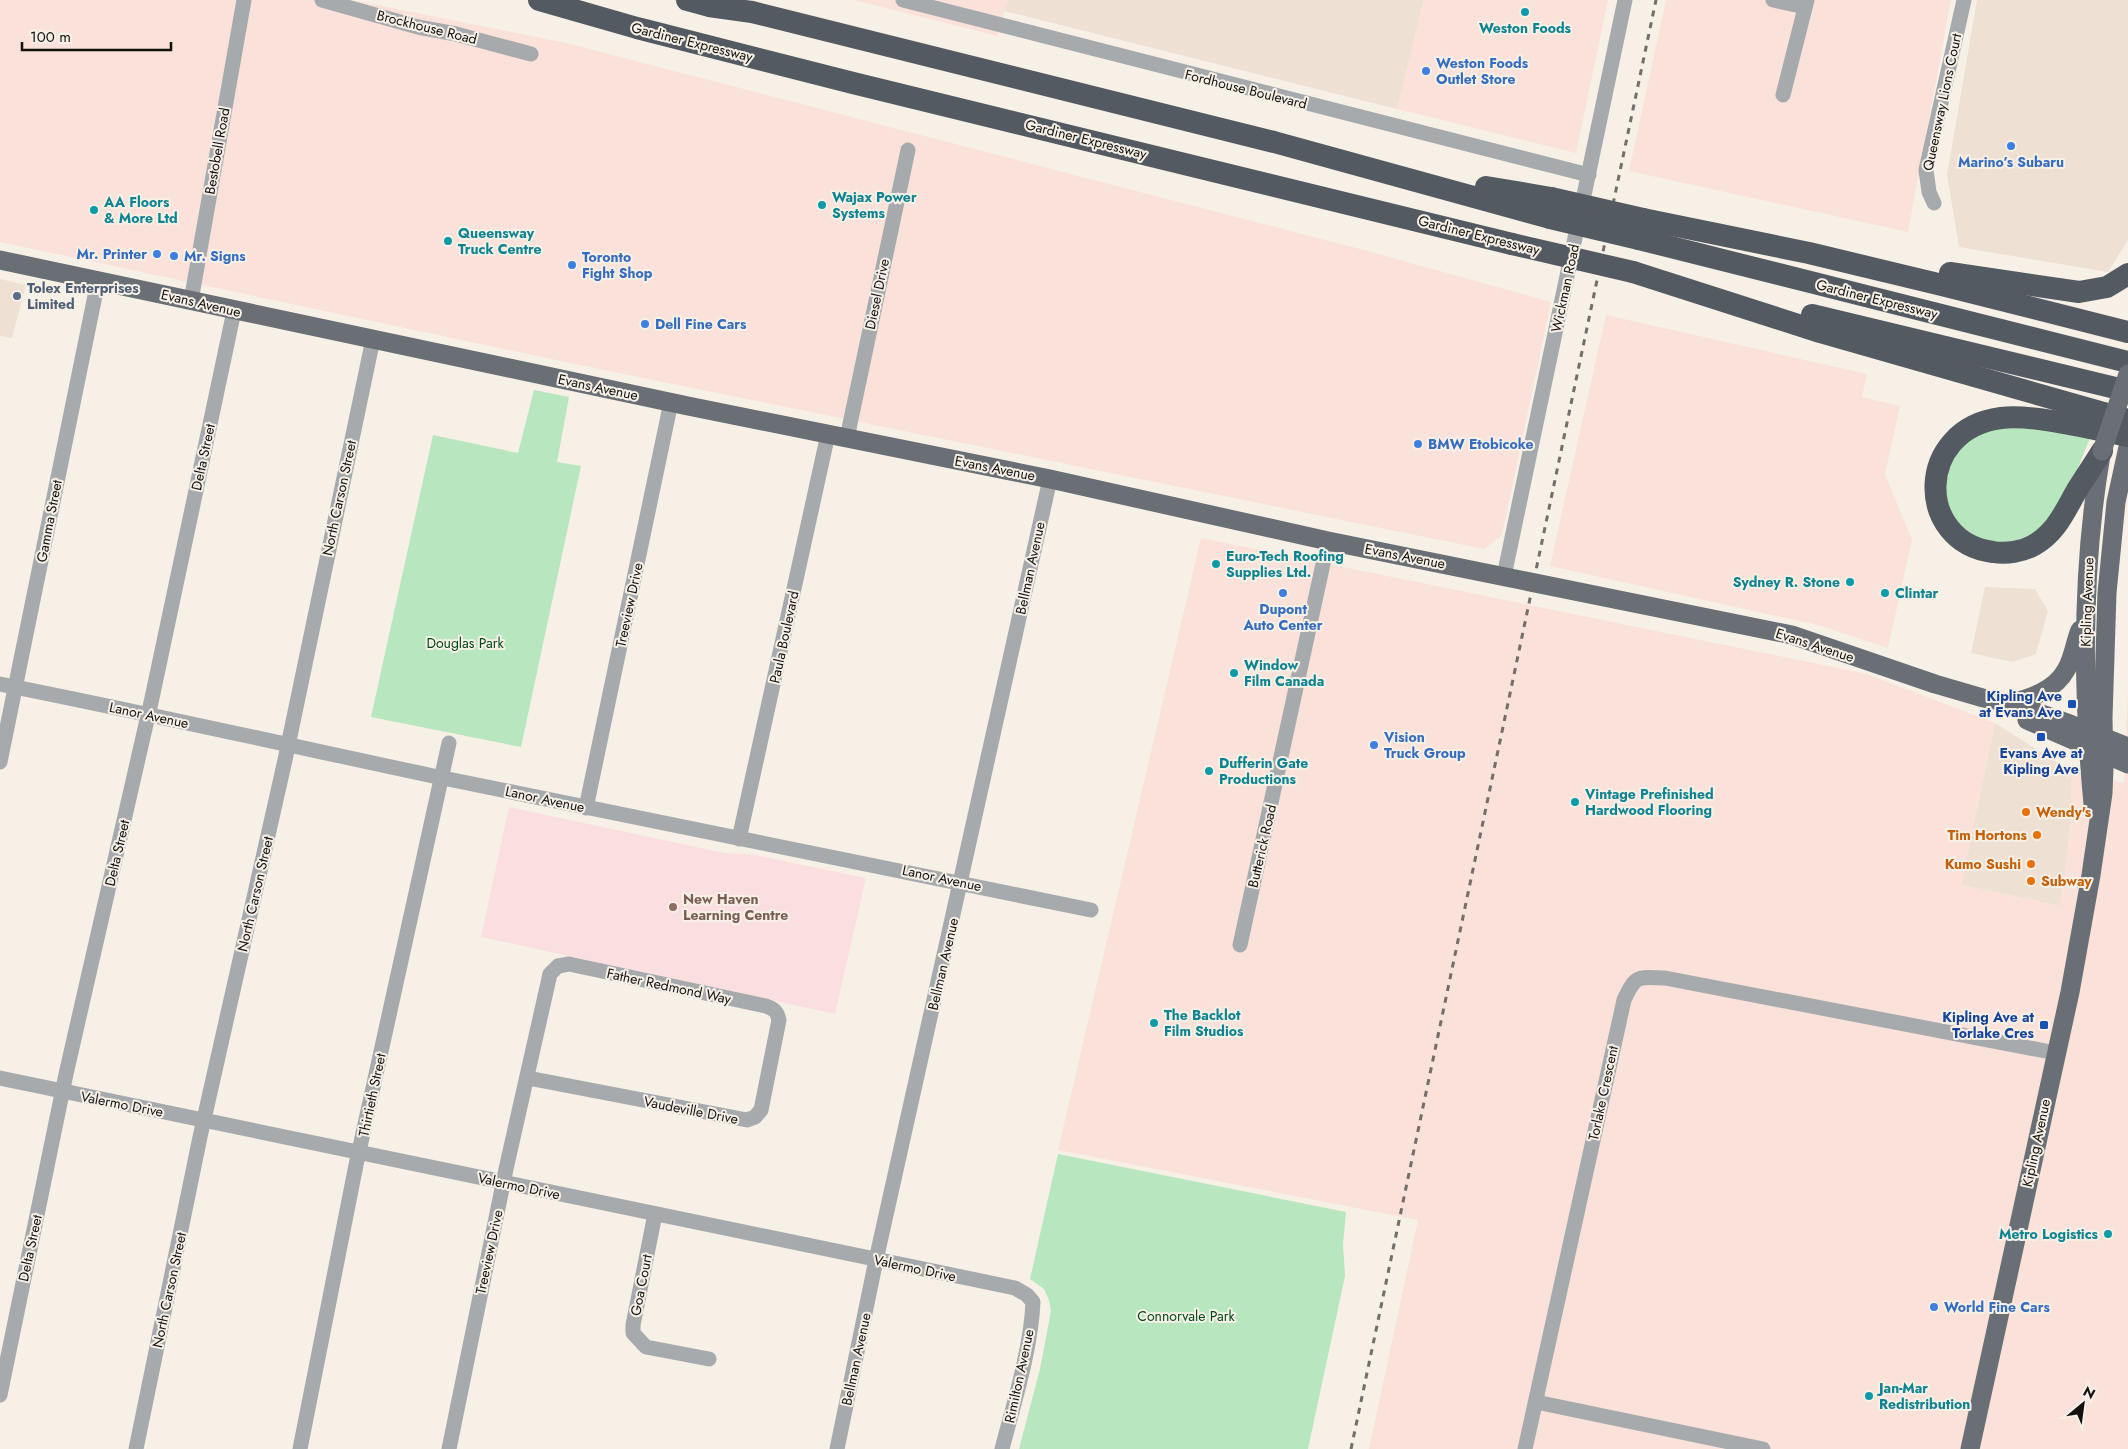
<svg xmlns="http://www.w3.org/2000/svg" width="2128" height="1449" viewBox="0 0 2128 1449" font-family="Jost,sans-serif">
  <rect width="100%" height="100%" fill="#f7f0e7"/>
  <!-- built -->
  <g fill="#eee1d3">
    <path d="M1008,0H1424L1397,109L1005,11Z"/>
    <path d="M1977,0H2128V240L2108,272L1959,247L1947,175Z"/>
    <path d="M0,279L26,285L12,338L0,336Z"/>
    <path d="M1985,587L2035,589L2048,611L2036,654L2012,662L1971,653Z"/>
    <path d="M1995,723L2072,772L2070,832L2061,906L1961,885Z"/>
  </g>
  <!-- industrial -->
  <g fill="#fae1d9">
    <path d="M0,0H352L566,43L1364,250L1551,302L1502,535L1484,549L575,364L0,242Z"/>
    <path d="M854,0H1008L997,36Z"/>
    <path d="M1424,0H1608L1576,153L1397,109Z"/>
    <path d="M1666,0H1951L1908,232L1629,171Z"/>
    <path d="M1606,315L1867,374L1862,397L1900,406L1885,474L1912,540L1888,648L1818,625L1550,566Z"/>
    <path d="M1201,538L1867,674L1995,723L1961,885L2060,906L2070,832L2072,772L2124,783L2128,694V1449H1369L1418,1220L1058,1150Z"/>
  </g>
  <!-- education -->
  <path fill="#fbdfe0" d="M509,807L724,853L755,855L866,878L835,1014L481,937Z"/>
  <!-- green -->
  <g fill="#b8e6bf">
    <path d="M534,390L569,397L557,462L581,466L521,747L371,717L433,435L518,453Z"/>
    <path d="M2007,423L2090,438L2071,485L2059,506L2038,531L2018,540L1999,544L1977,539L1948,514L1941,472L1964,437Z"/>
    <path d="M1058,1154L1346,1212L1343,1244L1345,1276L1308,1449H1019L1040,1369L1051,1311L1049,1300L1044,1289L1030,1279Z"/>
  </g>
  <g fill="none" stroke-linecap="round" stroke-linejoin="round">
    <!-- minor -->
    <g stroke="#a7aaad" stroke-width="15">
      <path d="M322,0L418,27L456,34L531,54"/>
      <path d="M903,0L1589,175"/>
      <path d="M1773,0L1805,7"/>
      <path d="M1783,95L1807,0"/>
      <path d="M1934,203L1929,192L1926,170L1964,0"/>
      <path d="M191,301L244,0"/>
      <path d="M847,438L908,150"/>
      <path d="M1504,576L1625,0"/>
      <path d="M0,684C147,713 292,746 438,777C655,823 874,864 1091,910"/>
      <path d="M0,762L98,281"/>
      <path d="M586,808L671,402"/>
      <path d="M739,839L828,434"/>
      <path d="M1240,945L1328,541"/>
      <path d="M0,1078L1015,1288L1027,1295L1033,1302C1031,1349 1014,1403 1002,1449"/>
      <path d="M655,1214L633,1325V1333L646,1347L709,1359"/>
      <path d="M0,1395L66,1074L152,698L234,311"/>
      <path d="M1536,1402L1763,1449"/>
      <path d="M136,1449L200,1137L285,760L373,339"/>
      <path d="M300,1449L356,1165L449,743"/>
      <path d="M449,1449L506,1169L550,974L558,966L569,964L766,1006C774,1009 777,1011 779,1020L761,1110L755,1117L747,1120L528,1078"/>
      <path d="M837,1449L876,1260L1050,479"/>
      <path d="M1525,1449L1624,1000C1636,974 1638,977 1665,978L2056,1053"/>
    </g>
    <!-- major -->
    <g stroke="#6a6f75" stroke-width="19">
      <path d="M0,260L688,406L1050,479L1328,541L1792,635L1935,684L1983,698L2011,703L2070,724L2128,747"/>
      <path d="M2011,703C2031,698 2055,690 2066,670C2073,659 2075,642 2080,630"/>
      <path d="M2027,720L2128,764"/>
      <path d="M2093,804C2082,687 2081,571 2101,455"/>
      <path d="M1970,1449L2070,992L2091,875L2103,793L2104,768L2103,718L2107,593L2116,502L2128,447"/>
    </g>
    <!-- highway -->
    <g stroke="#545a61" stroke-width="22">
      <path d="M539,0L637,28L853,83L1512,244"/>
      <path d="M687,0L709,6L752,12L1274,142L1550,218"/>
      <path d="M1486,187L1551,198"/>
      <path d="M1643,219L1809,253L1942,285L2128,332"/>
      <path d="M1639,239L2128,362"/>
      <path d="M1633,272L1820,332L2128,420"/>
      <path d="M1950,273L2079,292L2107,287L2128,274"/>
      <path d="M1812,315L2128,391"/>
      <path d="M2102,451C2094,464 2085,477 2077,490C2065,511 2056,533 2034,545C2022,552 2006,554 1993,552C1915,542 1915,429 2001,418C2035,414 2092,429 2128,436"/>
    </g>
    <!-- rail -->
    <path stroke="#736e6a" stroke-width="3" stroke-dasharray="6 6" stroke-linecap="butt" d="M1351,1449L1656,0"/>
    <!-- major-bridge -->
    <path stroke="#6a6f75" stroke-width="19" d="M2102,451L2128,374"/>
    <!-- highway-bridge -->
    <g stroke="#545a61" stroke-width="22">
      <path d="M1551,198L1643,219"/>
      <path d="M1550,218L1639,239"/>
      <path d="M1512,244L1633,272"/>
    </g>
  </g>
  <!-- markers -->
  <g fill="#0f9aa8" stroke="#f7f0e7" stroke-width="2">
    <circle cx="1525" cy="12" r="5"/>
    <circle cx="822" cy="205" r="5"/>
    <circle cx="94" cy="210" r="5"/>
    <circle cx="448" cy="241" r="5"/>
    <circle cx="1216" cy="564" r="5"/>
    <circle cx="1850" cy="582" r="5"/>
    <circle cx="1885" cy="593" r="5"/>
    <circle cx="1234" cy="673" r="5"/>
    <circle cx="1209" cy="771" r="5"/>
    <circle cx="1575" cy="802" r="5"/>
    <circle cx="1154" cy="1023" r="5"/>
    <circle cx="2108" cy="1234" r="5"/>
    <circle cx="1869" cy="1396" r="5"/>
  </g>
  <g fill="#3f7fe0" stroke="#f7f0e7" stroke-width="2">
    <circle cx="1426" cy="71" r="5"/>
    <circle cx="2011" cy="146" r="5"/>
    <circle cx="157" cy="254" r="5"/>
    <circle cx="174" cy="256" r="5"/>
    <circle cx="572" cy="265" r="5"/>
    <circle cx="645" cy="324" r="5"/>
    <circle cx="1418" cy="444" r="5"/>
    <circle cx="1283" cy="593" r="5"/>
    <circle cx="1374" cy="745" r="5"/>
    <circle cx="1934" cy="1307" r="5"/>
  </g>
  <circle fill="#5c6f8a" stroke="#f7f0e7" stroke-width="2" cx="17" cy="296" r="5"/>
  <g fill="#1a4fb4" stroke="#f7f0e7" stroke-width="2">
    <rect x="2067" y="699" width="10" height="10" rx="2.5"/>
    <rect x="2036" y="732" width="10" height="10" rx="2.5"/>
    <rect x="2039" y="1020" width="10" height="10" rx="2.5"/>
  </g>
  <g fill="#e8710a" stroke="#f7f0e7" stroke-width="2">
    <circle cx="2026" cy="812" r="5"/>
    <circle cx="2037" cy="835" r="5"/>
    <circle cx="2031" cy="864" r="5"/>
    <circle cx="2031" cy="881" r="5"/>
  </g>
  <circle fill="#8d6e63" stroke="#f7f0e7" stroke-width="2" cx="673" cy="907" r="5"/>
  <g text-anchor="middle" stroke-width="4" stroke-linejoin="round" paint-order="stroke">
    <!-- street labels -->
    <g font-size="14" fill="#13100e" stroke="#f7f0e7">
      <text transform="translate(427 27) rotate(14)" y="5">Brockhouse Road</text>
      <text transform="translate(692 42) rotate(14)" y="5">Gardiner Expressway</text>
      <text transform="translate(1246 89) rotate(14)" y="5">Fordhouse Boulevard</text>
      <text transform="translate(1942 102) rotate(-78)" y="5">Queensway Lions Court</text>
      <text transform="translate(1086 139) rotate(14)" y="5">Gardiner Expressway</text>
      <text transform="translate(217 151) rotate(-80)" y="5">Bestobell Road</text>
      <text transform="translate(1479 235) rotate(14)" y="5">Gardiner Expressway</text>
      <text transform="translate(1565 288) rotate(-78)" y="5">Wickman Road</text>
      <text transform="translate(877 294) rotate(-78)" y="5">Diesel Drive</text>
      <text transform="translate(1877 299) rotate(14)" y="5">Gardiner Expressway</text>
      <text transform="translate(201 303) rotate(13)" y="5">Evans Avenue</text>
      <text transform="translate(598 387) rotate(12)" y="5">Evans Avenue</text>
      <text transform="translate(203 457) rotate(-78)" y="5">Delta Street</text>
      <text transform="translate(995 468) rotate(11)" y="5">Evans Avenue</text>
      <text transform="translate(339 498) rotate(-78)" y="5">North Carson Street</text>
      <text transform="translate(49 521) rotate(-79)" y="5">Gamma Street</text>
      <text transform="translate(1405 556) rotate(11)" y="5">Evans Avenue</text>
      <text transform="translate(1030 568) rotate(-78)" y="5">Bellman Avenue</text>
      <text transform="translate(2087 602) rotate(-88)" y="5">Kipling Avenue</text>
      <text transform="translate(629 605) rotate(-78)" y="5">Treeview Drive</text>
      <text transform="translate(784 637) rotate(-78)" y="5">Paula Boulevard</text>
      <text transform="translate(1815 645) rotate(18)" y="5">Evans Avenue</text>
      <text transform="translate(149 715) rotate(12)" y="5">Lanor Avenue</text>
      <text transform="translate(545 799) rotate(12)" y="5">Lanor Avenue</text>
      <text transform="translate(1262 846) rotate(-77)" y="5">Butterick Road</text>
      <text transform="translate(117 853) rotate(-77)" y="5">Delta Street</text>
      <text transform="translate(942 878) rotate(12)" y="5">Lanor Avenue</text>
      <text transform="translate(255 894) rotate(-77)" y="5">North Carson Street</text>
      <text transform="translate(943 964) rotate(-77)" y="5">Bellman Avenue</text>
      <text transform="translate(669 986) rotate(12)" y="5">Father Redmond Way</text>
      <text transform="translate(1603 1093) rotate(-78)" y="5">Torlake Crescent</text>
      <text transform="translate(372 1095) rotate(-78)" y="5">Thirtieth Street</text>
      <text transform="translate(122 1104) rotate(11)" y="5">Valermo Drive</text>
      <text transform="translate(691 1110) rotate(11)" y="5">Vaudeville Drive</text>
      <text transform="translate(2036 1143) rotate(-78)" y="5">Kipling Avenue</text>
      <text transform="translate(519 1186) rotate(12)" y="5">Valermo Drive</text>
      <text transform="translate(30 1248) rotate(-78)" y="5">Delta Street</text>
      <text transform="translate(489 1252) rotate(-78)" y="5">Treeview Drive</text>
      <text transform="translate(915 1268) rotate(12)" y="5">Valermo Drive</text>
      <text transform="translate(641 1285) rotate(-79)" y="5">Goa Court</text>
      <text transform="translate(169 1290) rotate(-78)" y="5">North Carson Street</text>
      <text transform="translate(856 1359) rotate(-78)" y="5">Bellman Avenue</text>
      <text transform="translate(1019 1376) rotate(-78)" y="5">Rimilton Avenue</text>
    </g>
    <!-- culture labels -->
    <g font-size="14" font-weight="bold" fill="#0d838f" stroke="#f7f0e7" text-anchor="start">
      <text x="1525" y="33" text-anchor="middle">Weston Foods</text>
      <text x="832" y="202">Wajax Power<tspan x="832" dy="16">Systems</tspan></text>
      <text x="104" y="207">AA Floors<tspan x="104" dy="16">&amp; More Ltd</tspan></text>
      <text x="458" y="238">Queensway<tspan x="458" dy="16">Truck Centre</tspan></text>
      <text x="1226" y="561">Euro-Tech Roofing<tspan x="1226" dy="16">Supplies Ltd.</tspan></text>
      <text x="1840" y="587" text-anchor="end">Sydney R. Stone</text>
      <text x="1895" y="598">Clintar</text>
      <text x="1244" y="670">Window<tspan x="1244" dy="16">Film Canada</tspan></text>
      <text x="1219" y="768">Dufferin Gate<tspan x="1219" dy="16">Productions</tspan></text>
      <text x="1585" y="799">Vintage Prefinished<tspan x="1585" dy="16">Hardwood Flooring</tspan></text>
      <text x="1164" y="1020">The Backlot<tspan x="1164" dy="16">Film Studios</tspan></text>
      <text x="2098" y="1239" text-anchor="end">Metro Logistics</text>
      <text x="1879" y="1393">Jan-Mar<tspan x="1879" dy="16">Redistribution</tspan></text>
    </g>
    <!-- shop labels -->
    <g font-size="14" font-weight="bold" fill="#366cbe" stroke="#f7f0e7" text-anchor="start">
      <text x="1436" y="68">Weston Foods<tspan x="1436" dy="16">Outlet Store</tspan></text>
      <text x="2011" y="167" text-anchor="middle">Marino’s Subaru</text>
      <text x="147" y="259" text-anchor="end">Mr. Printer</text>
      <text x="184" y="261">Mr. Signs</text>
      <text x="582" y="262">Toronto<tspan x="582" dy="16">Fight Shop</tspan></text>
      <text x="655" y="329">Dell Fine Cars</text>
      <text x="1428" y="449">BMW Etobicoke</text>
      <text x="1283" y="614" text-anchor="middle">Dupont<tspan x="1283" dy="16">Auto Center</tspan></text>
      <text x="1384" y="742">Vision<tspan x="1384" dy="16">Truck Group</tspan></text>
      <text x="1944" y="1312">World Fine Cars</text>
    </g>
    <!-- service labels -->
    <g font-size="14" font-weight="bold" fill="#4e5e75" stroke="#f7f0e7" text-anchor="start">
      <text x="27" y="293">Tolex Enterprises<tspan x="27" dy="16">Limited</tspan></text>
    </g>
    <!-- park labels -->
    <g font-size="14" fill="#004619" stroke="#f7f0e7">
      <text x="465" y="648">Douglas Park</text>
      <text x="1186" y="1321">Connorvale Park</text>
    </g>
    <!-- transit labels -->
    <g font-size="14" font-weight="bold" fill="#164399" stroke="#f7f0e7" text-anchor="end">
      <text x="2062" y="701">Kipling Ave<tspan x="2062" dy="16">at Evans Ave</tspan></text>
      <text x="2041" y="758" text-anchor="middle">Evans Ave at<tspan x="2041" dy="16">Kipling Ave</tspan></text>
      <text x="2034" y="1022">Kipling Ave at<tspan x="2034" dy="16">Torlake Cres</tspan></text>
    </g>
    <!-- food labels -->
    <g font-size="14" font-weight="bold" fill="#c56008" stroke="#f7f0e7" text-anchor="start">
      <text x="2036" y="817">Wendy's</text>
      <text x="2027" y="840" text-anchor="end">Tim Hortons</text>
      <text x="2021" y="869" text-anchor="end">Kumo Sushi</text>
      <text x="2041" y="886">Subway</text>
    </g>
    <!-- education labels -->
    <g font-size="14" font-weight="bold" fill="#785e54" stroke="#f7f0e7" text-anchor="start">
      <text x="683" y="904">New Haven<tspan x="683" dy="16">Learning Centre</tspan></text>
    </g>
  </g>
  <!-- north arrow -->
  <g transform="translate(2083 1404) rotate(29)" stroke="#f7f0e7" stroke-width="4" paint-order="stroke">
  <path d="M0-4L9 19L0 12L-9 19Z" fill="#13100e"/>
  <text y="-8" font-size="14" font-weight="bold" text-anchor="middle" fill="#13100e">N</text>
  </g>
  <!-- scale -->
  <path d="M22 42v8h149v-8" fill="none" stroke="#13100e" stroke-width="2.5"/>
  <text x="30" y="42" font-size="15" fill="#13100e" stroke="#f7f0e7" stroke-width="4" paint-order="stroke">100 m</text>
</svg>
